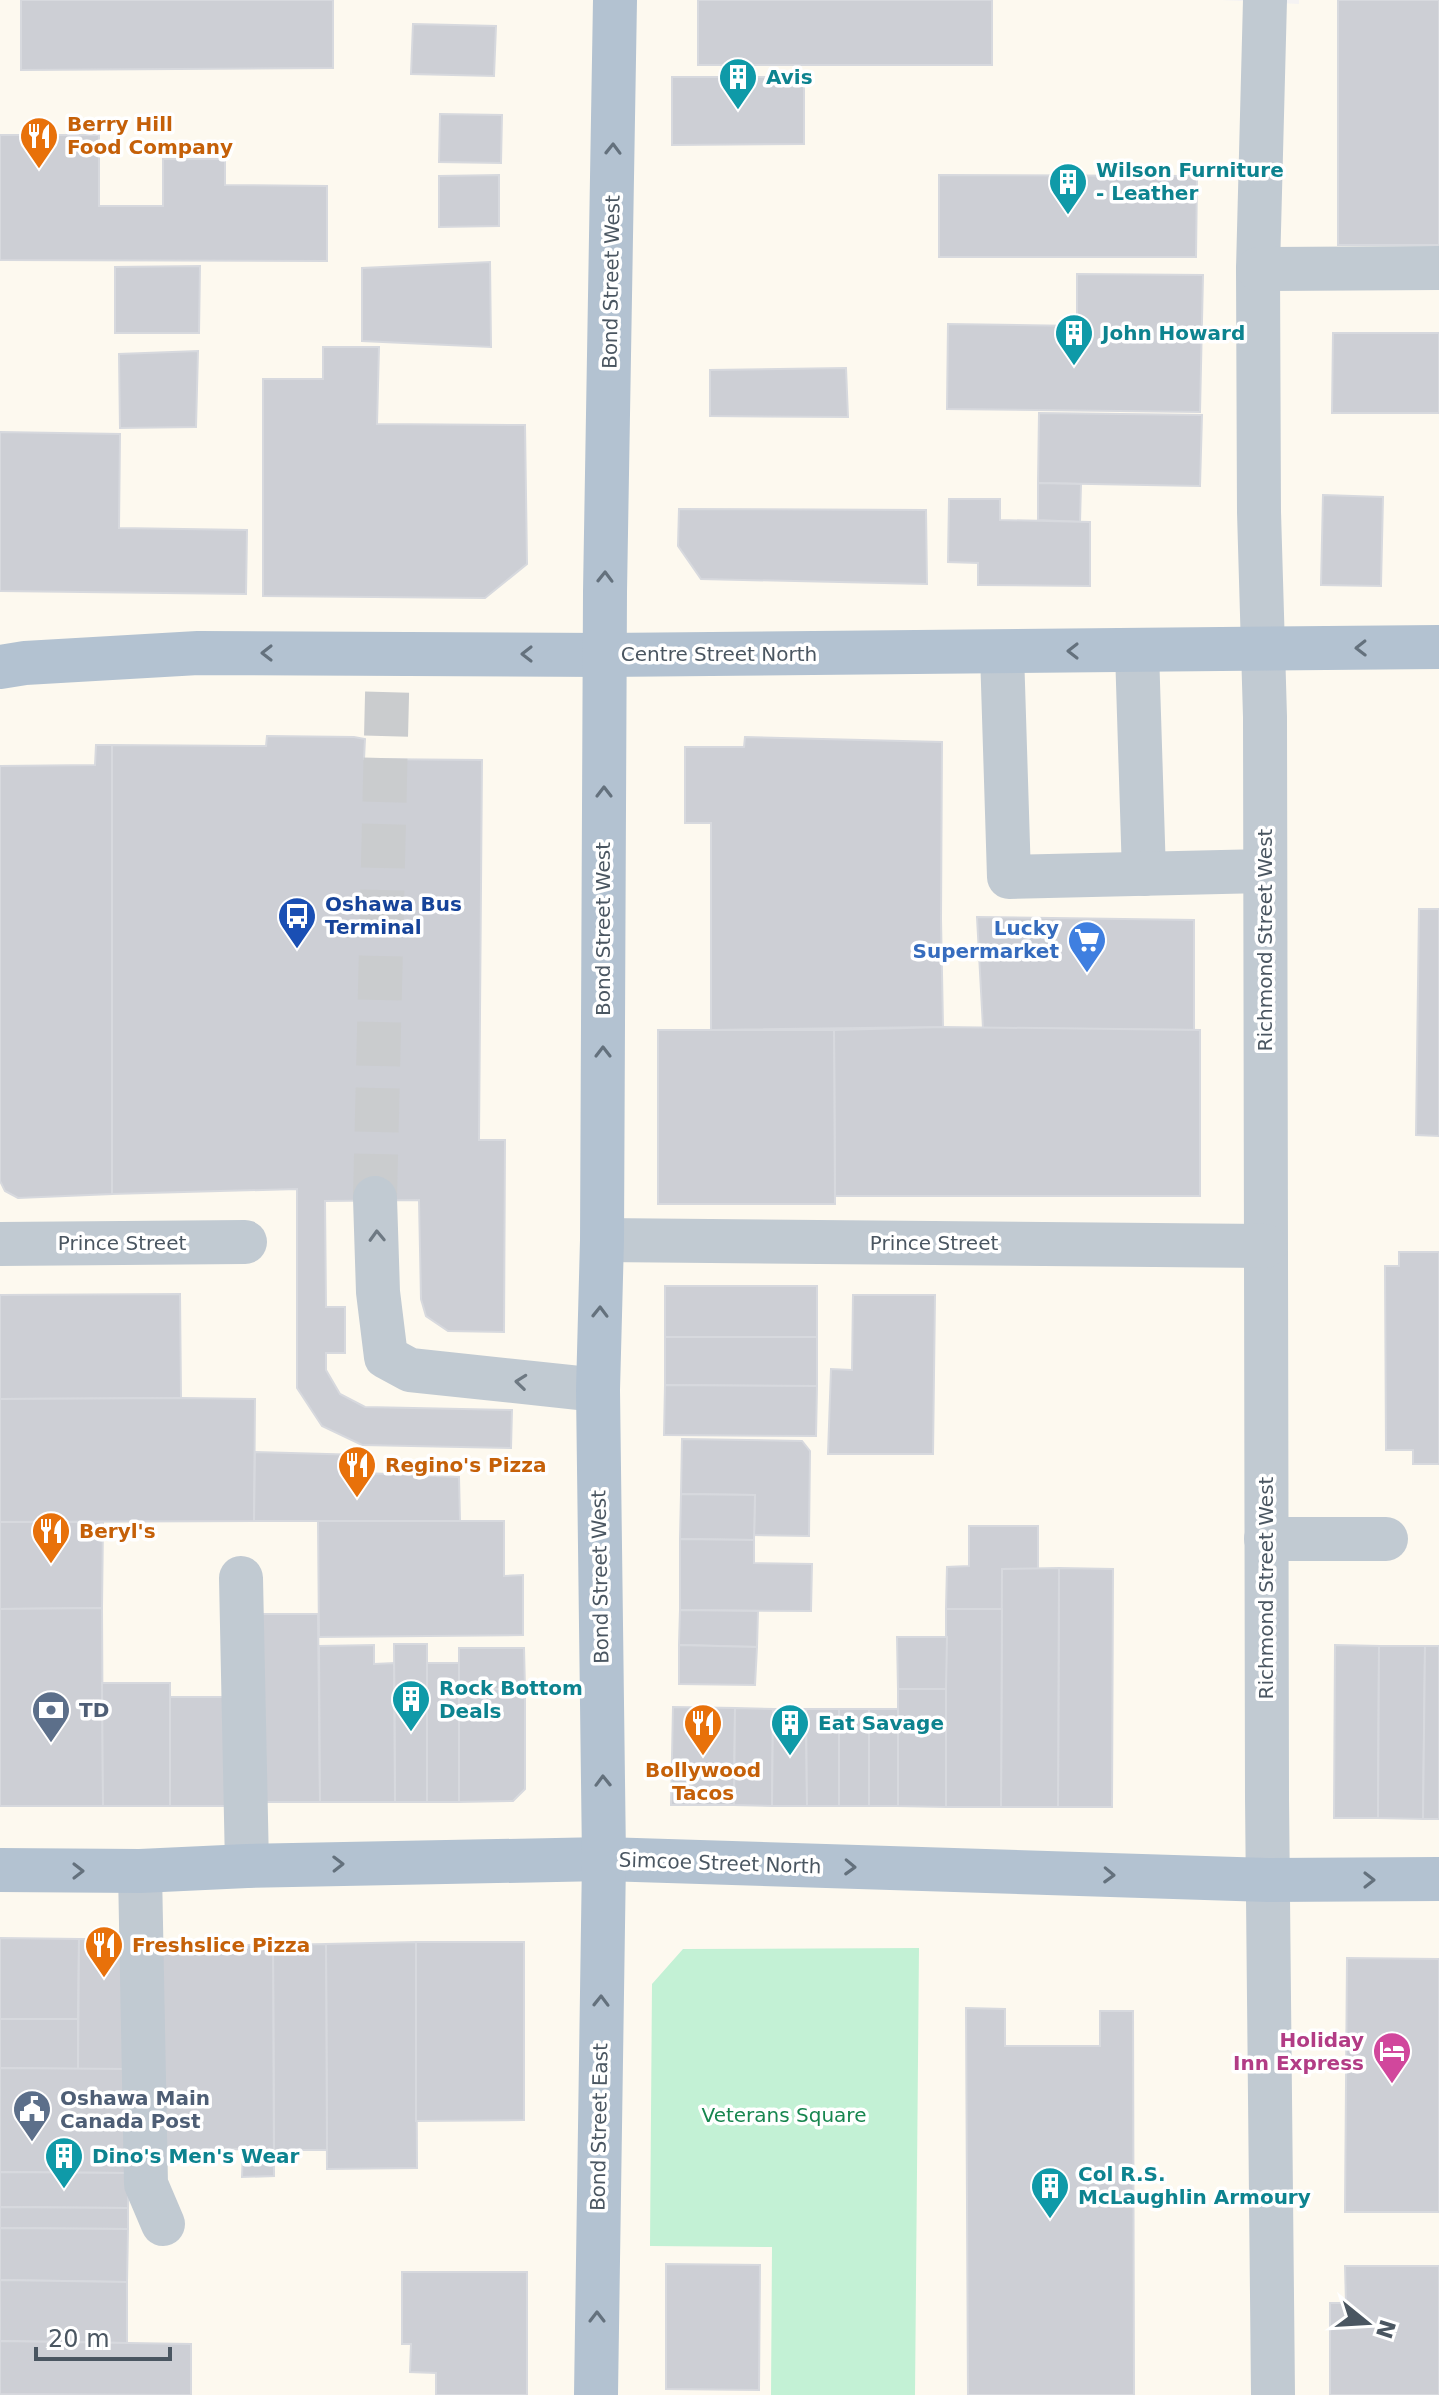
<svg xmlns="http://www.w3.org/2000/svg" width="1439" height="2395" viewBox="0 0 1439 2395" font-family="'DejaVu Sans',sans-serif">
  <rect width="100%" height="100%" fill="#f5f3f3"/>
  <!-- commercial -->
  <path fill="#fdf9ef" d="M0,0H1221L1299,4V0H1439V2395H0Z"/>
  <!-- green -->
  <path fill="#c3f1d5" d="M919,1948L915,2395H771L772,2247L650,2246L652,1984L683,1949Z"/>
  <!-- building -->
  <g fill="#cdcfd5" stroke="#d7d9de" stroke-width="2">
    <path d="M21,0H333V68L21,70Z"/>
    <rect x="698" y="0" width="294" height="65"/>
    <rect x="1338" y="0" width="101" height="245"/>
    <path d="M413,24L496,26L494,76L411,74Z"/>
    <path d="M672,77H804V144L672,145Z"/>
    <path d="M440,114L502,115L501,163L439,162Z"/>
    <path d="M0,135H99V206H163V159H225V185L327,186V261L0,260Z"/>
    <path d="M499,175V226L439,227V176Z"/>
    <path d="M939,175L1197,176L1196,257H939Z"/>
    <path d="M490,262L491,347L362,341V268Z"/>
    <path d="M200,266L199,333H115V267Z"/>
    <path d="M1077,274L1203,275L1200,412L947,409L948,324L1077,326Z"/>
    <path d="M1333,333H1439V413H1332Z"/>
    <path d="M323,347H379L377,424L525,425L527,564L485,598L263,596V379H323Z"/>
    <path d="M198,351L196,427L120,428L119,354Z"/>
    <path d="M846,368L848,417L710,416V370Z"/>
    <path d="M1039,413L1202,415L1200,486L1038,483Z"/>
    <path d="M0,432L120,434L119,528L247,530L246,594L0,591Z"/>
    <path d="M1038,483L1081,484L1080,522L1038,520Z"/>
    <path d="M1323,495L1383,497L1381,586L1321,585Z"/>
    <path d="M949,499H1000V520L1090,522V586L978,585V563L948,562Z"/>
    <path d="M679,509L926,510L927,584L701,579L678,546Z"/>
    <path d="M267,736L354,737L365,739L364,759L482,760L479,1140H505L504,1332L448,1331L426,1316L421,1299L419,1200L325,1201L326,1307H345V1353H326V1370L340,1394L365,1407L512,1410L511,1448L362,1445L322,1426L297,1388V1189L112,1194V745L266,746Z"/>
    <path d="M745,737L942,742L941,919L943,1027L711,1030V823H685V747H744Z"/>
    <path d="M96,745H112V1194L18,1198L5,1191L0,1181V766L95,765Z"/>
    <path d="M1419,909H1439V1136L1416,1135Z"/>
    <path d="M977,917L1194,920V1030L983,1028Z"/>
    <path d="M943,1027L1200,1030V1196H835L834,1030Z"/>
    <path d="M658,1030H834L835,1204H658Z"/>
    <path d="M1399,1252H1439V1464H1413V1450H1386L1385,1266H1399Z"/>
    <rect x="665" y="1286" width="152" height="51"/>
    <path d="M180,1294L181,1398L0,1399V1295Z"/>
    <path d="M853,1295H935L933,1454H828L831,1369L852,1370Z"/>
    <path d="M665,1337H817V1386L665,1385Z"/>
    <path d="M665,1385L817,1386L816,1436L664,1435Z"/>
    <path d="M181,1398L255,1399L254,1521L0,1522V1399Z"/>
    <path d="M682,1439L802,1441L810,1451L809,1536L754,1535L755,1495L681,1494Z"/>
    <path d="M255,1452L362,1455L364,1473L459,1477L460,1521H254Z"/>
    <path d="M681,1494L755,1495L754,1540L680,1539Z"/>
    <path d="M318,1521H504V1576L523,1575V1635L319,1637Z"/>
    <path d="M0,1522H103L102,1608L0,1609Z"/>
    <path d="M969,1526H1038V1569H1002V1609H946L947,1567L969,1566Z"/>
    <path d="M680,1539L754,1540V1563L812,1564L811,1611L680,1610Z"/>
    <path d="M1059,1568L1113,1569L1112,1807H1058Z"/>
    <path d="M1059,1568L1058,1807H1001L1002,1569Z"/>
    <path d="M102,1608L103,1806H0V1609Z"/>
    <path d="M946,1609H1002L1001,1807H946Z"/>
    <path d="M680,1610L758,1611L757,1647L679,1645Z"/>
    <path d="M257,1614H318L320,1802H259Z"/>
    <path d="M897,1637H947L946,1689H898Z"/>
    <path d="M394,1644H427V1802H395Z"/>
    <path d="M374,1645V1664L394,1663L395,1802H320L319,1646Z"/>
    <path d="M679,1645L757,1647L755,1685L679,1684Z"/>
    <path d="M1335,1645L1379,1646L1378,1818H1334Z"/>
    <path d="M1379,1646H1425L1423,1819L1378,1818Z"/>
    <path d="M1425,1646H1439V1819H1423Z"/>
    <path d="M459,1648H524L525,1689H459Z"/>
    <rect x="427" y="1663" width="32" height="139"/>
    <path d="M102,1683H170V1806H103Z"/>
    <path d="M459,1689H525V1789L513,1801L459,1802Z"/>
    <path d="M898,1689H946V1807L898,1806Z"/>
    <path d="M170,1697H233L232,1806H170Z"/>
    <path d="M673,1707L735,1708L734,1805H671Z"/>
    <path d="M735,1708L773,1709L772,1806L734,1805Z"/>
    <path d="M773,1709H806L807,1806H772Z"/>
    <path d="M806,1709H839V1806H807Z"/>
    <rect x="839" y="1709" width="30" height="97"/>
    <rect x="869" y="1709" width="29" height="97"/>
    <path d="M0,1938L79,1939L78,2019H0Z"/>
    <path d="M79,1939H131L130,2069H78Z"/>
    <path d="M416,1942L417,2168L327,2169L326,1944Z"/>
    <path d="M416,1942H524V2120L416,2121Z"/>
    <path d="M326,1944L327,2150H274L273,1945Z"/>
    <path d="M156,1945H273L274,2176L242,2177L243,2149L157,2150Z"/>
    <path d="M1347,1958L1439,1959V2212H1345Z"/>
    <path d="M966,2008L1005,2009V2046H1100V2011H1133L1134,2395H968Z"/>
    <path d="M0,2019H78V2069L0,2068Z"/>
    <path d="M0,2068L130,2069L129,2173L0,2172Z"/>
    <path d="M0,2172L129,2173L128,2208L0,2207Z"/>
    <path d="M0,2207L128,2208V2229L0,2228Z"/>
    <path d="M0,2228L128,2229L127,2282L0,2280Z"/>
    <path d="M666,2264L760,2265L759,2390L666,2389Z"/>
    <path d="M1345,2266H1439V2395H1330V2303H1346Z"/>
    <path d="M402,2272H527V2395H436V2373L410,2372L411,2344H402Z"/>
    <path d="M0,2280L127,2282V2343L0,2341Z"/>
    <path d="M0,2341L191,2344V2395L0,2394Z"/>
  </g>
  <g fill="none" stroke-linecap="round" stroke-linejoin="round">
    <!-- minor-tunnel -->
    <path stroke="#caccce" stroke-width="44" stroke-dasharray="44 22" stroke-linecap="butt" d="M375,1198L388,654"/>
    <!-- minor -->
    <g stroke="#c1cad2" stroke-width="44">
      <path d="M1265,0L1258,269L1259,512L1265,717L1267,1798L1273,2395"/>
      <path d="M1258,269L1439,268"/>
      <path d="M1137,651L1144,874"/>
      <path d="M1002,652L1009,877L1265,871"/>
      <path d="M375,1198L378,1292L386,1357L410,1370L598,1390"/>
      <path d="M602,1240L1265,1246"/>
      <path d="M0,1244L245,1242"/>
      <path d="M1266,1539H1386"/>
      <path d="M241,1578L247,1866"/>
      <path d="M140,1871L146,2184L163,2224"/>
    </g>
    <!-- major -->
    <g stroke="#b3c2d1" stroke-width="44">
      <path d="M0,667L25,663L198,653L605,655L1439,647"/>
      <path d="M0,1870L140,1871L247,1866L604,1859L1268,1880L1439,1879"/>
      <path d="M596,2395L604,1859L598,1390L602,1240L605,592L615,0"/>
    </g>
  </g>
  <!-- one-way arrows -->
  <defs><path id="oneway-chevron" d="M-2-3.5L2.5 0L-2 3.5" fill="none" stroke-width="1.6" stroke-linecap="round" stroke-linejoin="round" transform="scale(2)"/></defs>
  <g stroke="#64717d">
    <use href="#oneway-chevron" transform="translate(613 149) rotate(-89)"/>
    <use href="#oneway-chevron" transform="translate(605 577) rotate(-89)"/>
    <use href="#oneway-chevron" transform="translate(1361 648) rotate(179)"/>
    <use href="#oneway-chevron" transform="translate(1073 651) rotate(180)"/>
    <use href="#oneway-chevron" transform="translate(267 653) rotate(-180)"/>
    <use href="#oneway-chevron" transform="translate(527 654) rotate(-180)"/>
    <use href="#oneway-chevron" transform="translate(604 792) rotate(-90)"/>
    <use href="#oneway-chevron" transform="translate(603 1052) rotate(-90)"/>
    <use href="#oneway-chevron" transform="translate(600 1312) rotate(-89)"/>
    <use href="#oneway-chevron" transform="translate(603 1781) rotate(-91)"/>
    <use href="#oneway-chevron" transform="translate(338 1864) rotate(-1)"/>
    <use href="#oneway-chevron" transform="translate(850 1867) rotate(2)"/>
    <use href="#oneway-chevron" transform="translate(78 1871)"/>
    <use href="#oneway-chevron" transform="translate(1109 1875) rotate(2)"/>
    <use href="#oneway-chevron" transform="translate(1369 1880)"/>
    <use href="#oneway-chevron" transform="translate(601 2001) rotate(-89)"/>
    <use href="#oneway-chevron" transform="translate(597 2317) rotate(-90)"/>
  </g>
  <g stroke="#6e7983">
    <use href="#oneway-chevron" transform="translate(377 1236) rotate(-92)"/>
    <use href="#oneway-chevron" transform="translate(521 1382) rotate(-174)"/>
  </g>
  <!-- icons -->
  <defs>
    <symbol id="building-pin" viewBox="-11 -11 22 30"><path d="M0 17L-7.5 6A9.5 9.5 0 1 1 7.5 6Z" fill="#0f9aa8" stroke="#fff"/><path d="M-4-6H4V6H1V3H-1V6H-4ZM-2.5-4.3h1.7v1.8h-1.7ZM.8-4.3h1.7v1.8H.8ZM-2.5-1h1.7V.8h-1.7ZM.8-1h1.7V.8H.8Z" fill="#fff"/></symbol>
    <symbol id="restaurant-pin" viewBox="-11 -11 22 30"><path d="M0 17L-7.5 6A9.5 9.5 0 1 1 7.5 6Z" fill="#e8710a" stroke="#fff"/><path d="M-5-6h1v4h1v-4h1v4h1v-4h1v5L-1.5 .5V6h-2V.5L-5-1ZM5-6V6H3V1.5H1.5Q1.5-4 5-6Z" fill="#fff"/></symbol>
    <symbol id="bus-pin" viewBox="-11 -11 22 30"><path d="M0 17L-7.5 6A9.5 9.5 0 1 1 7.5 6Z" fill="#1a4fb4" stroke="#fff"/><path d="M-5-6H5V4H4V6H2V4H-2V6H-4V4H-5ZM-3.5-4V0h7V-4ZM-3.5 1.2v1.5H-2V1.2ZM2 1.2v1.5H3.5V1.2Z" fill="#fff"/></symbol>
    <symbol id="supermarket-pin" viewBox="-11 -11 22 30"><path d="M0 17L-7.5 6A9.5 9.5 0 1 1 7.5 6Z" fill="#3f7fe0" stroke="#fff"/><path d="M-6-5.5h2.5l.6 2H6L4.5 2H-2.5L-4.4-4H-6ZM-1.5 3.2a1.3 1.3 0 1 0 .1 0ZM3 3.2a1.3 1.3 0 1 0 .1 0Z" fill="#fff"/></symbol>
    <symbol id="bank-pin" viewBox="-11 -11 22 30"><path d="M0 17L-7.5 6A9.5 9.5 0 1 1 7.5 6Z" fill="#5c6f8a" stroke="#fff"/><path d="M-6-4H6V4H-6ZM0-2.3a2.3 2.3 0 1 0 0 4.6a2.3 2.3 0 1 0 0-4.6Z" fill="#fff"/></symbol>
    <symbol id="hotel-pin" viewBox="-11 -11 22 30"><path d="M0 17L-7.5 6A9.5 9.5 0 1 1 7.5 6Z" fill="#d1479c" stroke="#fff"/><path d="M-6-4.5h1.5V1H6V5H4.5V3h-9V5H-6ZM-4 0a1.8 1.8 0 1 1 3.6 0ZM.5 0V-2.5h3Q6-2.5 6 0Z" fill="#fff"/></symbol>
    <symbol id="civic-pin" viewBox="-11 -11 22 30"><path d="M0 17L-7.5 6A9.5 9.5 0 1 1 7.5 6Z" fill="#5c6f8a" stroke="#fff"/><path d="M-.6-6.5H3V-4.5H.6V-3L4-1V1h2V6H-6V1h2V-1L-.6-3ZM-1.2 2.5V6h2.4V2.5Z" fill="#fff"/></symbol>
  </defs>
  <g fill-rule="evenodd">
    <use href="#building-pin" x="716" y="55" width="44" height="60"/>
    <use href="#restaurant-pin" x="17" y="114" width="44" height="60"/>
    <use href="#building-pin" x="1046" y="160" width="44" height="60"/>
    <use href="#building-pin" x="1052" y="311" width="44" height="60"/>
    <use href="#bus-pin" x="275" y="894" width="44" height="60"/>
    <use href="#supermarket-pin" x="1065" y="918" width="44" height="60"/>
    <use href="#restaurant-pin" x="335" y="1443" width="44" height="60"/>
    <use href="#restaurant-pin" x="29" y="1509" width="44" height="60"/>
    <use href="#building-pin" x="389" y="1677" width="44" height="60"/>
    <use href="#bank-pin" x="29" y="1688" width="44" height="60"/>
    <use href="#restaurant-pin" x="681" y="1701" width="44" height="60"/>
    <use href="#building-pin" x="768" y="1701" width="44" height="60"/>
    <use href="#restaurant-pin" x="82" y="1923" width="44" height="60"/>
    <use href="#hotel-pin" x="1370" y="2029" width="44" height="60"/>
    <use href="#civic-pin" x="10" y="2087" width="44" height="60"/>
    <use href="#building-pin" x="42" y="2134" width="44" height="60"/>
    <use href="#building-pin" x="1028" y="2164" width="44" height="60"/>
  </g>
  <g text-anchor="middle" stroke-width="7" stroke-linejoin="round" paint-order="stroke">
    <!-- culture labels -->
    <g font-size="20" font-weight="bold" fill="#0d838f" stroke="#fff" text-anchor="start">
      <text x="766" y="84">Avis</text>
      <text x="1096" y="177">Wilson Furniture<tspan x="1096" dy="23">- Leather</tspan></text>
      <text x="1102" y="340">John Howard</text>
      <text x="439" y="1695">Rock Bottom<tspan x="439" dy="23">Deals</tspan></text>
      <text x="818" y="1730">Eat Savage</text>
      <text x="92" y="2163">Dino's Men's Wear</text>
      <text x="1078" y="2181">Col R.S.<tspan x="1078" dy="23">McLaughlin Armoury</tspan></text>
    </g>
    <!-- food labels -->
    <g font-size="20" font-weight="bold" fill="#c56008" stroke="#fff" text-anchor="start">
      <text x="67" y="131">Berry Hill<tspan x="67" dy="23">Food Company</tspan></text>
      <text x="385" y="1472">Regino's Pizza</text>
      <text x="79" y="1538">Beryl's</text>
      <text x="703" y="1777" text-anchor="middle">Bollywood<tspan x="703" dy="23">Tacos</tspan></text>
      <text x="132" y="1952">Freshslice Pizza</text>
    </g>
    <!-- street labels -->
    <g font-size="20" fill="#4a5661" stroke="#fff">
      <text transform="translate(611 282) rotate(-89)" y="7">Bond Street West</text>
      <text x="719" y="661">Centre Street North</text>
      <text transform="translate(603 929) rotate(-90)" y="7">Bond Street West</text>
      <text transform="translate(1265 940) rotate(-90)" y="7">Richmond Street West</text>
      <text x="122" y="1250">Prince Street</text>
      <text x="934" y="1250">Prince Street</text>
      <text transform="translate(600 1577) rotate(-91)" y="7">Bond Street West</text>
      <text transform="translate(1266 1588) rotate(-90)" y="7">Richmond Street West</text>
      <text transform="translate(720 1863) rotate(2)" y="7">Simcoe Street North</text>
      <text transform="translate(599 2127) rotate(-89)" y="7">Bond Street East</text>
    </g>
    <!-- transit labels -->
    <g font-size="20" font-weight="bold" fill="#164399" stroke="#fff" text-anchor="start">
      <text x="325" y="911">Oshawa Bus<tspan x="325" dy="23">Terminal</tspan></text>
    </g>
    <!-- shop labels -->
    <g font-size="20" font-weight="bold" fill="#366cbe" stroke="#fff" text-anchor="end">
      <text x="1059" y="935">Lucky<tspan x="1059" dy="23">Supermarket</tspan></text>
    </g>
    <!-- service labels -->
    <g font-size="20" font-weight="bold" fill="#4e5e75" stroke="#fff" text-anchor="start">
      <text x="79" y="1717">TD</text>
      <text x="60" y="2105">Oshawa Main<tspan x="60" dy="23">Canada Post</tspan></text>
    </g>
    <!-- hotel labels -->
    <g font-size="20" font-weight="bold" fill="#b23c85" stroke="#fff" text-anchor="end">
      <text x="1364" y="2047">Holiday<tspan x="1364" dy="23">Inn Express</tspan></text>
    </g>
    <!-- park labels -->
    <g font-size="20" fill="#17864f" stroke="#fff">
      <text x="784" y="2122">Veterans Square</text>
    </g>
  </g>
  <!-- north arrow -->
  <g transform="translate(1367 2323) rotate(108)" stroke="#ffffff" stroke-width="6" paint-order="stroke">
  <path d="M0-6L14 30L0 20L-14 30Z" fill="#4a5661"/>
  <text y="-12" font-size="22" font-weight="bold" text-anchor="middle" fill="#4a5661">N</text>
  </g>
  <!-- scale -->
  <path d="M36 2347v12h134v-12" fill="none" stroke="#4a5661" stroke-width="4"/>
  <text x="48" y="2347" font-size="24" fill="#4a5661" stroke="#ffffff" stroke-width="6" paint-order="stroke">20 m</text>
</svg>
